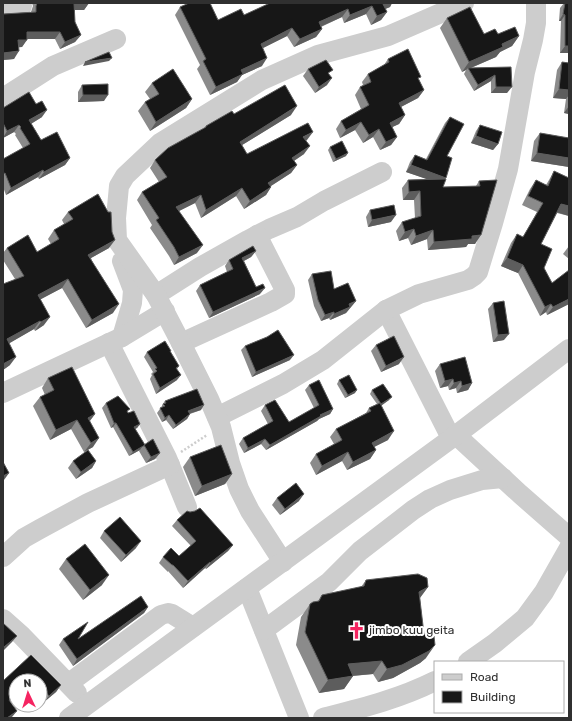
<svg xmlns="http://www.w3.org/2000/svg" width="572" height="721" viewBox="0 0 572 721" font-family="Rubik,sans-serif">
  <rect width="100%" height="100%" fill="#fff"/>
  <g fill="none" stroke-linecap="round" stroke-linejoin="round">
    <!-- path -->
    <path stroke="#cdcdcd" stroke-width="2.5" stroke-dasharray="2 2" stroke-linecap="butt" d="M181,452L207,435"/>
    <!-- minor -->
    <g stroke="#cdcdcd" stroke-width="20">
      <path d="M3,5L22,6"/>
      <path d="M3,98L53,66L116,39"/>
      <path d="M122,261L133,290L132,303L122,337"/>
      <path d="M156,295L200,267L248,240L269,229L297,217L324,201L382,172"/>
      <path d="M386,310L451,438"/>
      <path d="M109,343L167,458L187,507"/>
      <path d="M181,343L271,302L285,294V290L257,235"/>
      <path d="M3,393L122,337L165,311"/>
      <path d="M217,417L283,384L323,360L386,310L419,294L468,280L474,276L478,272L493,223L508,169L525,72L533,40L536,23V3"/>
      <path d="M456,435L520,494L569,537"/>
      <path d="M3,557L24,538L40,529L88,503L170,465"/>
      <path d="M283,562L250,511L239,489L230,463L221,427L209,399L181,343L156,295L117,240L116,218L119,186L125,176L160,143L262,80L318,55L388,36L464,3"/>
      <path d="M247,588L299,718"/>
      <path d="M3,619L21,635L77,693"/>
      <path d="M264,630L329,582L360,551L413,510L430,499L450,490L482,480L503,478"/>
      <path d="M468,662L495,643L525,618L544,592L569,548"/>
      <path d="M69,683L161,615L168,613L172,614L193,627"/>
      <path d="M69,718L456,435L569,349"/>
      <path d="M323,718C362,708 399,699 435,681"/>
    </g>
  </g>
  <!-- wall -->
  <g fill="#8b8b8b">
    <path d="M32,3H89L84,10H75V22L81,35L75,42L60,49L55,39H27L22,47H18L14,59L3,60V14L31,12L33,6Z"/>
    <path d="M270,3H392L390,7L385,9L387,12L381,20L371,25L366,14L344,23L342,17L321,27L322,29L316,37L294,47L287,36L263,48L262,66L242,75L237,82L210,95L197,69L200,65L175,15L180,7L218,20L244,15Z"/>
    <path d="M564,3H569V53H560L561,21H559L560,8Z"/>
    <path d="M447,18L484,34H498L519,36L512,46L500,52L496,57L471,68L511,67L507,93H491V81L474,91L464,74L466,70L462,72L440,28Z"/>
    <path d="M388,59L419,80L424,90L418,98L401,107L405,115L399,124L392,127L397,137L391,145L380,150L373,137L363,143L355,130L340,138L336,129L341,121L361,109L355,95L360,87L363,85L362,82L368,74L384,65Z"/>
    <path d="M562,62L569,63V114L564,113L566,99L553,98L557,70Z"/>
    <path d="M308,69L329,75L327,85L315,93L303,76Z"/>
    <path d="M152,83L192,99L186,108L150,131L138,111L145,102L150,99L145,92Z"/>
    <path d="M82,85L104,101L78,102V92Z"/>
    <path d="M3,108L42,117L31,124L41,140L70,158L65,165L39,179L38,177L6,195L3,187V159L23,148L15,135L16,134L14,132L3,138Z"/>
    <path d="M234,114L291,115L242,145L247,154L307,140L306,141L304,154L294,161L297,165L291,173L271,186V187L266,195L244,209L236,196L201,218L195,203L179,211L197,253L174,265L169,256L150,228L152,225L137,200L142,192L159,182L150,168L155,160L204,129L206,126Z"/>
    <path d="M450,117L447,156L445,179L443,187L476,186L479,181L497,180L475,244H468L466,247L428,250L427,239L411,245L408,238L399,241L396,231L402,222L415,218L414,200H403L402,188L408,180L427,179L406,172L410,162L415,155L426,159L445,123Z"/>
    <path d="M480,125L498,144L493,150L471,143L476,131Z"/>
    <path d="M540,133L569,138V167L531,161L534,141Z"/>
    <path d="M330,147L346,156L333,162L328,150Z"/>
    <path d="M554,171L569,178V216L557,213L541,244L544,268L552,283L569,304L547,315L546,312L540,316L518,273L501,266L511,243L517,234L523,237L537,212L522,205L530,189L536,180L546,185L549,180Z"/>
    <path d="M370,210L391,222L368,227L366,217Z"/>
    <path d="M68,212L109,248L91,258L113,313L86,328L62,288L40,299L44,325L35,331L34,329L9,343L10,365L3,370L15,279L3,260V253L7,248L37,252L51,244L48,239L54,230L64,224L62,220Z"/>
    <path d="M569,246V259L563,254Z"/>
    <path d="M256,251L251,257L244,261L256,287L260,294L209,318L196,291L200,285L227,272L225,266L229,260Z"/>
    <path d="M312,274L334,289L356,301L346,313L330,320L329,318L321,321L314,306L308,280Z"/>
    <path d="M493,303L504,340L493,342L488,309Z"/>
    <path d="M376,345L399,364L381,372L371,351Z"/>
    <path d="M245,346L290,360L252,377L241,350Z"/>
    <path d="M147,352H170L179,366L177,369V380L156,394L150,379L152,375L151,374L153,372L144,357Z"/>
    <path d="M440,364L472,383L468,390L457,393L456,388L449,390L448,386L440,388L435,371Z"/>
    <path d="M48,378L95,414L90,421L93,447L84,452L71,429L50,440L33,406L40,397L45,395L42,388Z"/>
    <path d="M339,380L355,393L345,398L337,384Z"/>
    <path d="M309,385L333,409L330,414L319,419L317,421L266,450L261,444L244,453L239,444L243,438L268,424L261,411L265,405L289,422L314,408L305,390Z"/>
    <path d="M372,390L389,400L381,406L388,440L374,447L376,450L370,459L347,470L342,461L316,475L310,463L316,454L334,444L330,437L336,429L366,413L369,408L377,404L370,394Z"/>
    <path d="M165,401L201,410L190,414L187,419L173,429L166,420L162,422L157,413L162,406V405Z"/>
    <path d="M106,403L127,412L140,424L137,428L135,429L144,444L160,453L155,459L146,463L139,451L140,450L129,456L113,427L111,428L102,408Z"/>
    <path d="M190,457L232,474L225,484L195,496L183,467Z"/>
    <path d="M73,461H96L92,468L76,479L68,468Z"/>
    <path d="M277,498L299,501L280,515L272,505Z"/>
    <path d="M177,520L233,545L228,551L206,569L205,568L183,588L168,571V572L159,563L163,557L179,556L191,546L172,526Z"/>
    <path d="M104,531L136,548L121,562L100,538Z"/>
    <path d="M66,559L102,585L83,600L59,569Z"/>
    <path d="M366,580L428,587L420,598L426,658L420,663L393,678L378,682L373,674L353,676L344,689L319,693L296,645L301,617L310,604L318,601L322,595L361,587Z"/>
    <path d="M148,607L144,613L73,666L59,645L63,639H78Z"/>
    <path d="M31,655L61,685L56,692L44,702L40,697V681H16V697L10,702L12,717L3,681Z"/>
  </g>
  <!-- shaded-wall -->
  <g fill="#5d5d5d">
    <path d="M74,3H89L84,10H69Z"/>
    <path d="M385,3H392L390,7L378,12L383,4Z"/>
    <path d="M372,6L366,14L344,23L350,15Z"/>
    <path d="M348,9L342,17L313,30L319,22Z"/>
    <path d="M387,12L381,20L371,25L377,16Z"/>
    <path d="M563,14L565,15L561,21H559Z"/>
    <path d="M292,28L287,36L255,52L261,44Z"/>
    <path d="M322,29L316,37L294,47L300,39Z"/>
    <path d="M27,32H60L55,39H22Z"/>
    <path d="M81,35L75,42L60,49L65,42Z"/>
    <path d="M519,36L512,46L500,52L496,57L468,69V68L466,70L462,72L469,62L502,44Z"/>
    <path d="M18,40H27L22,47L13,48Z"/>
    <path d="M565,46H569V53H560Z"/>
    <path d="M19,51L14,59L3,60V53Z"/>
    <path d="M112,58L109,61L83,66L85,62Z"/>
    <path d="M267,58L262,66L242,75L237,82L210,95L216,87L241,70Z"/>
    <path d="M495,75L491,81L474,91L478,85Z"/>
    <path d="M332,78L327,85L315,93L319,87Z"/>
    <path d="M496,87H512L507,93H491Z"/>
    <path d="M559,89L569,90V95L566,99L553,98Z"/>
    <path d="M424,90L418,98L393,111L399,103Z"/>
    <path d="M83,95H108L104,101L78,102Z"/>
    <path d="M192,99L186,108L150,131L156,122Z"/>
    <path d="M297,106L291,115L234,150L240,142Z"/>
    <path d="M569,106V114L564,113Z"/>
    <path d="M47,110L42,117L24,128L29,120Z"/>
    <path d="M405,115L399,124L384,131L390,123Z"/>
    <path d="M361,122L355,130L340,138L346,130Z"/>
    <path d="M19,125L14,132L3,138L7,131Z"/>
    <path d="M379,129L373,137L363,143L369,135Z"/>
    <path d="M313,132L307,140L298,145L303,137Z"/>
    <path d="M476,136L498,144L493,150L471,143Z"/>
    <path d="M397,137L391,145L380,150L386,142Z"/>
    <path d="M310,146L304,154L286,166L292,158Z"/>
    <path d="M348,153L346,156L333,162L336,159Z"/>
    <path d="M537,153L569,158V167L531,161Z"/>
    <path d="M70,158L65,165L39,179L44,172Z"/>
    <path d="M297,165L291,173L263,191L268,183Z"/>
    <path d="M411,165L446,178L441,184L406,172Z"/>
    <path d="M43,170L38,177L6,195L11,188Z"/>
    <path d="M271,187L266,195L244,209L250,201Z"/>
    <path d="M242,188L236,196L201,218L206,210Z"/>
    <path d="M420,191L414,200H403L409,192Z"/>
    <path d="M201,195L195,203L171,215L176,207Z"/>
    <path d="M561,204L569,206V216L556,212Z"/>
    <path d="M396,215L391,222L368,227L372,220Z"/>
    <path d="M414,229L408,238L399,241L405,232Z"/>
    <path d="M433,230L427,239L411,245L416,236Z"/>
    <path d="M481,235L475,244H468L466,247L428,250L434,242Z"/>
    <path d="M115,240L109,248L82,263L88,255Z"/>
    <path d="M203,245L197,253L174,265L179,257Z"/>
    <path d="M256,251L251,257L238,264L242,258Z"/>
    <path d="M507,258L523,265L518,273L501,266Z"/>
    <path d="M68,279L62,288L32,304L38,295Z"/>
    <path d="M265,288L260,294L209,318L213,312Z"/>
    <path d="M569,299V304L547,315L553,307Z"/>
    <path d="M356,301L346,313L330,320L334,314L349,304Z"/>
    <path d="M119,304L113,313L86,328L92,320Z"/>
    <path d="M551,304L546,312L540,316L545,307Z"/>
    <path d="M334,312L329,318L321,321L325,315Z"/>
    <path d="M50,317L44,325L35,331L41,322Z"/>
    <path d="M40,321L34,329L3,347L7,339Z"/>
    <path d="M509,334L504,340L493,342L498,335Z"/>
    <path d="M294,355L290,360L252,377L256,372Z"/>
    <path d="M16,357L10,365L3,370V364Z"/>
    <path d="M404,357L399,364L381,372L386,366Z"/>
    <path d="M181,375L177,380L156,394L160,388Z"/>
    <path d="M453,379L448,386L440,388L445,381Z"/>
    <path d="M461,381L456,388L449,390L454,383Z"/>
    <path d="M472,383L468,390L457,393L462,386Z"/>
    <path d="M357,390L355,393L345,398L348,395Z"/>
    <path d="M392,397L389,400L379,407L381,404Z"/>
    <path d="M204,405L201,410L185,415L188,411Z"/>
    <path d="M333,409L330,414L319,419L317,421L266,450L270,445L320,415Z"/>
    <path d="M95,414L88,423V418Z"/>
    <path d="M190,414L187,419L173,429L176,425Z"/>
    <path d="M169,415L166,420L162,422L165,418Z"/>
    <path d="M77,420L71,429L50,440L56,430Z"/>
    <path d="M114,423H116L113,427L111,428Z"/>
    <path d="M140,424L137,428L131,431L134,427Z"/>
    <path d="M394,431L388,440L366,451L372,443Z"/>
    <path d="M99,438L93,447L84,452L91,443Z"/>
    <path d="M265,439L261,444L244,453L248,448Z"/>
    <path d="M143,445L140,450L129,456L133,452Z"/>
    <path d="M376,450L370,459L347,470L353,462Z"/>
    <path d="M348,452L342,461L316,475L322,466Z"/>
    <path d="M160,453L155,459L146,463L151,457Z"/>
    <path d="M96,461L92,468L76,479L81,472Z"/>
    <path d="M9,473L4,480H3V476Z"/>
    <path d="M232,474L225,484L195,496L202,486Z"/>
    <path d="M304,494L299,501L280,515L285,509Z"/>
    <path d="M141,541L136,548L121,562L126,555Z"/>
    <path d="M233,545L228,551L206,569L210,563Z"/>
    <path d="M210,562L205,568L183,588L188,581Z"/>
    <path d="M109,575L102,585L83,600L90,590Z"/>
    <path d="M428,587L419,599V592Z"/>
    <path d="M148,607L144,613L73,666L77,659Z"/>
    <path d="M17,636L12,642L3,651V648Z"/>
    <path d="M435,645L426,658L420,663L393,678L378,682L387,669Z"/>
    <path d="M382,661L373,674L339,677L348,664Z"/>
    <path d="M353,676L344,689L319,693L328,680Z"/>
    <path d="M61,685L56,692L44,702L49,696Z"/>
    <path d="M16,694V697L4,707L9,700Z"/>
    <path d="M17,711L12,717L11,718H7Z"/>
  </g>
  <!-- building -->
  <g fill="#171717" stroke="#5d5d5d">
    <path d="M37,3H74L75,22L81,35L65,42L60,32H27V40H18L19,51L3,53V14L36,12V6Z"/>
    <path d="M189,3H210L218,20L241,9L244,15L270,3H385L383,4L387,12L377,16L372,6L350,15L348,9L319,22L322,29L300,39L292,28L261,44L267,58L241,70L243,74L216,87L203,61L206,59L180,7Z"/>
    <path d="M565,3H569V46H565V15L563,14Z"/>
    <path d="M470,7L484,34L495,29L498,34L515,27L519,36L502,44L503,47L469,62L447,18Z"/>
    <path d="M408,49L421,77L418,78L424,90L399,103L405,115L390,123L397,137L386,142L379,129L369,135L361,122L346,130L341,121L369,105L360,87L371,82L368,74L389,62L388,59Z"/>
    <path d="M109,52L112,58L85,62Z"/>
    <path d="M326,60L333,70L328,73L332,78L319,87L308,69Z"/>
    <path d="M562,62L569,63V90L559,89Z"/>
    <path d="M511,67L512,87H496L495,75L478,85L468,68Z"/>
    <path d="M173,69L192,99L156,122L145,102L159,94L152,83Z"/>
    <path d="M108,84V95H83L82,85Z"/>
    <path d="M285,85L297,106L240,142L247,154L308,123L313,132L303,137L310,146L292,158L297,165L268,183L271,187L250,201L242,188L206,210L201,195L176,207L203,245L179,257L174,247L156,220L159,218L142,192L167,177L155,160L168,148L206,127V126L232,111L234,114Z"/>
    <path d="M29,92L36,104L42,101L47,110L29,120L41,140L57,132L70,158L44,172L43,170L11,188L5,173L3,174V159L30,144L20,128L21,127L19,125L7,131L3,123V108Z"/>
    <path d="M450,117L464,124L447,156L452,158L446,178L411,165L415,155L427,160Z"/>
    <path d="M480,125L502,132L498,144L476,136Z"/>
    <path d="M540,133L569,138V158L537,153Z"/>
    <path d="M342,141L348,153L336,159L330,147Z"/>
    <path d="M554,171L569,178V206L561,204L541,244L552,249L544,268L552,283L569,270V299L553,307L551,304L545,307L523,265L507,258L517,234L523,237L543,203L528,196L536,180L548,186Z"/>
    <path d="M446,179L443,187L480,186L479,181L497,180L481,235L472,236V239L434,242L433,230L416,236L414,229L405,232L402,222L421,216L420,191L409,192L408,180Z"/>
    <path d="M98,194L108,212H111L112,232L115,240L88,255L119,304L92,320L68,279L38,295L50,317L41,322L40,321L7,339L16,357L3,364V284L24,276L7,248L28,235L37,252L59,239L54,230L73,219L68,212Z"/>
    <path d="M394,205L396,215L372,220L370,210Z"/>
    <path d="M253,246L256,251L242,258L256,287L263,284L265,288L213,312L200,285L233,269L229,260Z"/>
    <path d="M331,271L334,289L348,283L356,301L349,304L350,307L334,314V312L325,315L318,300L312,274Z"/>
    <path d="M504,301L509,334L498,335L493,303Z"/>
    <path d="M278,330L294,355L256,372L245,346L267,337Z"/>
    <path d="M394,336L404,357L386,366L376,345Z"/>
    <path d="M165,341L171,351H170L179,366L176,368L181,375L160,388L153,374L157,371L155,369L157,368L147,352Z"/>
    <path d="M465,357L472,383L462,386L461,381L454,383L453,379L445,381L440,364Z"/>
    <path d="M72,367L95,414L88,418L99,438L91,443L77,420L56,430L40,397L54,390L48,378Z"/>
    <path d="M349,375L357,390L348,395L339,380Z"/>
    <path d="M319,380L333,409L320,415L321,416L270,445L265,439L248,448L243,438L273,421L265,405L275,400L289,422L319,405L309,385Z"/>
    <path d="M383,384L392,397L381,404L372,390Z"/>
    <path d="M197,389L204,405L188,411L190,414L176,425L169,415L165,418L160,408L165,406L163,404L166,403L165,401Z"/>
    <path d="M118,396L130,409L127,411L128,413L134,411L140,424L134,427L145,445L133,452L116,423H114L106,403Z"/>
    <path d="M380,403L394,431L372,443L376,450L353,462L348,452L322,466L316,454L342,440L336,429L371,411L369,408Z"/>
    <path d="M153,439L160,453L151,457L144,445Z"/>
    <path d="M221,445L232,474L202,486L190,457Z"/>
    <path d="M88,450L96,461L81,472L73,461Z"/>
    <path d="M3,462L9,473L3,476Z"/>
    <path d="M296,483L304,494L285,509L277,498Z"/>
    <path d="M200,508L233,545L210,563V562L188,581L173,565H172L163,557L171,548L179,556L196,541L177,520L187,511L190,512L195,511Z"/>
    <path d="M120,517L141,541L126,555L104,531Z"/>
    <path d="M85,544L109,575L90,590L66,559Z"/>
    <path d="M418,574L427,578L428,587L419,592L424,634L434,636L435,645L429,651L402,665L387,669L382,661L348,664L353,676L328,680L305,632L310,604L313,602L319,601L322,595L364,586L366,580Z"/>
    <path d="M141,596L148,607L77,659L63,639L88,622L78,639Z"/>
    <path d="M3,623L17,636L3,648Z"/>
    <path d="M31,655L61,685L49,696L40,685V681H36L35,679L33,681H16V694L9,700L17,711L7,718H3V681Z"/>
  </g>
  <!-- icons -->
  <defs>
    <symbol id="church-bare" viewBox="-9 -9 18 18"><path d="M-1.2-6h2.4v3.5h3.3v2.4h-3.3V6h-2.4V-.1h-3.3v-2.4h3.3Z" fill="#f52461" stroke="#fff" stroke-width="2.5" paint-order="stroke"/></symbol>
  </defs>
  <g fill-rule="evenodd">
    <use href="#church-bare" x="344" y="618" width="25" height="25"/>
  </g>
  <g text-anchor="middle" stroke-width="4" stroke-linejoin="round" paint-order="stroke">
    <!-- poi labels -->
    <g font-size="12" fill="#303030" stroke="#fff" text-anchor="start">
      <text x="369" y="634">jimbo kuu geita</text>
    </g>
  </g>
  <!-- border -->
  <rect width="572" height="721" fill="none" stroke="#303030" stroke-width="8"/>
  <!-- legend -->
  <rect x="434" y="661" width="130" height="52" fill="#ffffff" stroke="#acacac"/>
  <rect x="442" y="674" width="20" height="6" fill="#cdcdcd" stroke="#acacac"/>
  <text x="470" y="681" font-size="12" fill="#303030">Road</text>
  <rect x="442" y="691" width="20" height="12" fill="#171717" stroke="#acacac"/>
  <text x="470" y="701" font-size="12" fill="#303030">Building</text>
  <!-- north arrow -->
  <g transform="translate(28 693) rotate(356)"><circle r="19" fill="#ffffff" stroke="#acacac"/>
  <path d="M0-3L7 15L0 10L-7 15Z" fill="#f52461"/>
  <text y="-6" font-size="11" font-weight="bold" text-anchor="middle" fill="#303030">N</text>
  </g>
</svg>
